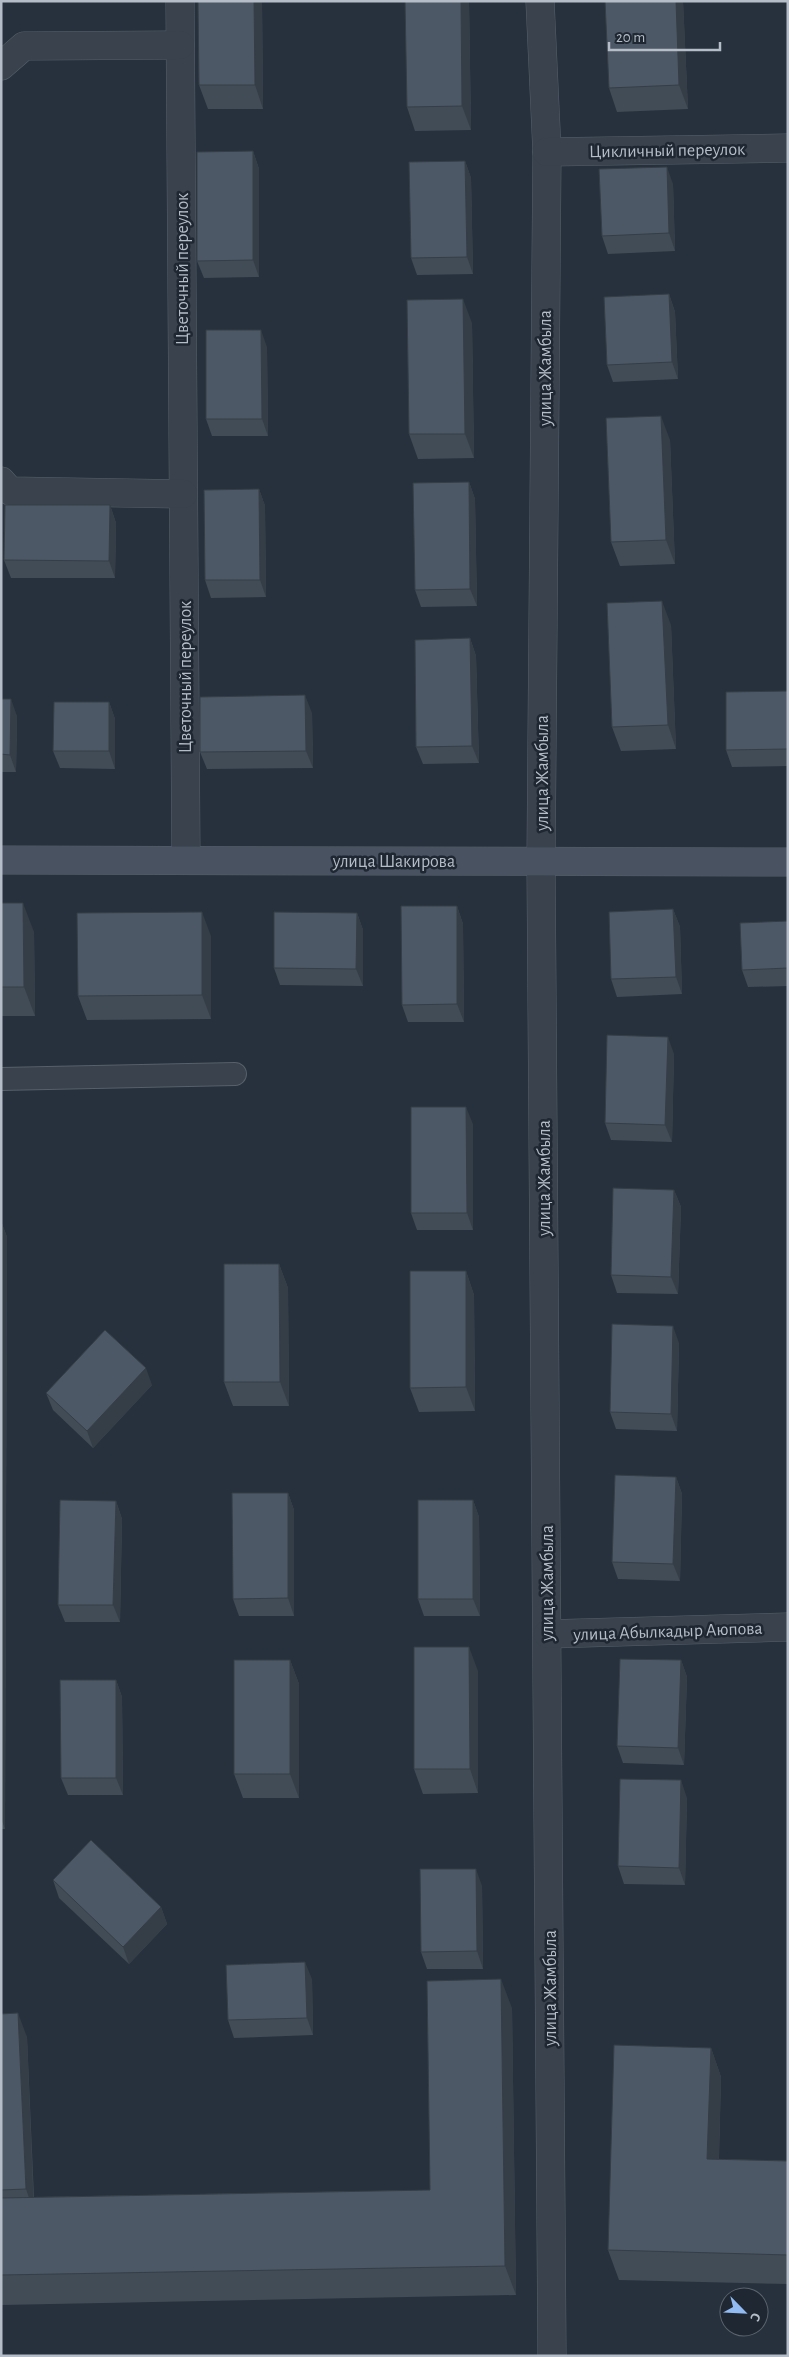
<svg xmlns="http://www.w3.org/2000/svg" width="789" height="2357" viewBox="0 0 789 2357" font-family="'Alegreya Sans',sans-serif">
  <rect width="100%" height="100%" fill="#26313d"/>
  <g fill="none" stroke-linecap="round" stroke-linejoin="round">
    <defs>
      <path id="lane" d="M1,1079L235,1074"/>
      <g id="street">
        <path d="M180,1L186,860"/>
        <path d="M540,1L547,152L541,862L552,2356"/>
        <path d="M1,66L24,46L180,45"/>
        <path d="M547,152L788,148"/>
        <path d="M1,481L10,491L183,494"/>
        <path d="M548,1634L788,1627"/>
      </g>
      <path id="secondary" d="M1,860L788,862"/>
    </defs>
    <!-- lane casing -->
    <use href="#lane" stroke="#57606b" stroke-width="24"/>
    <!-- street casing -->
    <use href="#street" stroke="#57606b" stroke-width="29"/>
    <!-- secondary casing -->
    <use href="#secondary" stroke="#57606b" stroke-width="29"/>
    <!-- lane -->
    <use href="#lane" stroke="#39424d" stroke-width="22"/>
    <!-- street -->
    <use href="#street" stroke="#39424d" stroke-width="28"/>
    <!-- secondary -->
    <use href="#secondary" stroke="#485260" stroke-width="28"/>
  </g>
  <!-- wall -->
  <g fill="#414c57">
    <path d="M262,1L263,109H208L199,85Z"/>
    <path d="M469,1L471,130L415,131L407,107Z"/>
    <path d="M683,1L688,109L617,112L609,88Z"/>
    <path d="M253,151L259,169V277L204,278L197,261Z"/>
    <path d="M465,161L471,178L473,274L417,275L411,258Z"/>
    <path d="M673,184L675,251L608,254L602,236Z"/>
    <path d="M669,294L675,312L678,379L613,382L607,365Z"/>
    <path d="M472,323L474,458L418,459L409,434Z"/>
    <path d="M267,347L268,436H212L206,419Z"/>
    <path d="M670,440L675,564L620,566L611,542Z"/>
    <path d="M469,482L475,499L477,606L421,607L415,590Z"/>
    <path d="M259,489L265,506L266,597L211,598L205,580Z"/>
    <path d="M110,505L116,523L115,578H11L4,560Z"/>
    <path d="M671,625L676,749L621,751L612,727Z"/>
    <path d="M470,638L476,656L479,763L423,764L416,747Z"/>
    <path d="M788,691V766L732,767L726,750Z"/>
    <path d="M1,699L17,716L16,772H1Z"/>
    <path d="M109,702L115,719V769L60,768L53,751Z"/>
    <path d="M312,713L313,768L207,769L200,752Z"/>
    <path d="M1,903L34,932L35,1016H1Z"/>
    <path d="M457,906L463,924L464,1022H408L402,1005Z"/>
    <path d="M673,909L680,927L682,994L617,997L611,979Z"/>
    <path d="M357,913L363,930V986L280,985L274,968Z"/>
    <path d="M788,921V986L748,987L742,970Z"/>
    <path d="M211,936V1019L87,1020L78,996Z"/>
    <path d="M674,1054L672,1142L611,1140L605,1123Z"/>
    <path d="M473,1124V1230H417L411,1213Z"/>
    <path d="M674,1190L681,1207L678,1294L617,1293L611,1275Z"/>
    <path d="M1,1221L7,1237L5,1829H1Z"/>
    <path d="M279,1264L288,1288L289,1406H233L224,1382Z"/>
    <path d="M466,1271L474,1295L475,1411L419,1412L410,1388Z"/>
    <path d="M679,1343L677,1431L616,1429L610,1412Z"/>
    <path d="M152,1385L93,1448L53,1410L46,1393Z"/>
    <path d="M676,1477L682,1494L680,1581L618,1579L612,1562Z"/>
    <path d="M288,1493L294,1510V1616H239L233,1599Z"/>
    <path d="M473,1500L479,1517L480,1616H424L418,1599Z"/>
    <path d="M116,1501L122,1519L120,1622H65L58,1605Z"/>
    <path d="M290,1660L299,1684V1798H243L234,1774Z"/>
    <path d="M681,1660L687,1677L684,1765L623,1763L617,1746Z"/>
    <path d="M478,1671V1793L423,1794L414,1769Z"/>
    <path d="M116,1680L122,1697L123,1795H68L61,1778Z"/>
    <path d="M687,1798L685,1885L624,1884L618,1866Z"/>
    <path d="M53,1880L161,1907L167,1924L129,1964L59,1898Z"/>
    <path d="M482,1886L483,1969H427L421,1952Z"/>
    <path d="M312,1979L313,2035L234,2038L228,2020Z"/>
    <path d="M512,2008L516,2295L1,2305V2014L27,2037L34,2197L430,2190Z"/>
    <path d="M711,2048L721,2077L719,2159L788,2161V2284L619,2280L608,2250Z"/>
  </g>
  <!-- shaded-wall -->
  <g fill="#353e47">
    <path d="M254,1H262L263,109L255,85Z"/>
    <path d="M461,1H469L471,130L462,106Z"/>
    <path d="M676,1H683L688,109L679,85Z"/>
    <path d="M253,151L259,169V277L253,260Z"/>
    <path d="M465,161L471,178L473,274L467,257Z"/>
    <path d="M667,167L673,184L675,251L669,233Z"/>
    <path d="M669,294L675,312L678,379L672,362Z"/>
    <path d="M463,299L472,323L474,458L465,434Z"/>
    <path d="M261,330L267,347L268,436L262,419Z"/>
    <path d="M661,416L670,440L675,564L666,540Z"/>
    <path d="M469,482L475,499L477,606L470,589Z"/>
    <path d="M259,489L265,506L266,597L260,580Z"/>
    <path d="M110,505L116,523L115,578L109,561Z"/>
    <path d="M662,601L671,625L676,749L668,725Z"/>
    <path d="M470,638L476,656L479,763L472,746Z"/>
    <path d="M305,695L312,713L313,768L306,751Z"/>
    <path d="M11,699L17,716L16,772L10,755Z"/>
    <path d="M109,702L115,719V769L109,751Z"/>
    <path d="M23,903L34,932L35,1016L24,987Z"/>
    <path d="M457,906L463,924L464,1022L457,1004Z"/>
    <path d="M673,909L680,927L682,994L676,977Z"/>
    <path d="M202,912L211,936V1019L202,995Z"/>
    <path d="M357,913L363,930V986L356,969Z"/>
    <path d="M668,1037L674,1054L672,1142L665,1125Z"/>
    <path d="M466,1107L473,1124V1230L467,1213Z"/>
    <path d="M674,1190L681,1207L678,1294L671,1277Z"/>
    <path d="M1,1221L7,1237L5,1829L1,1818Z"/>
    <path d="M279,1264L288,1288L289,1406L280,1382Z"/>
    <path d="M466,1271L474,1295L475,1411L466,1387Z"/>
    <path d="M673,1326L679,1343L677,1431L671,1414Z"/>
    <path d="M146,1368L152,1385L93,1448L87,1431Z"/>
    <path d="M676,1477L682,1494L680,1581L673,1564Z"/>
    <path d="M288,1493L294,1510V1616L288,1598Z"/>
    <path d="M473,1500L479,1517L480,1616L473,1599Z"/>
    <path d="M116,1501L122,1519L120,1622L113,1605Z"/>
    <path d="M469,1647L478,1671V1793L470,1769Z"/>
    <path d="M290,1660L299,1684V1798L290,1774Z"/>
    <path d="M681,1660L687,1677L684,1765L678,1748Z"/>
    <path d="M116,1680L122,1697L123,1795L116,1778Z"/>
    <path d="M681,1780L687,1798L685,1885L679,1868Z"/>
    <path d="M476,1869L482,1886L483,1969L477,1951Z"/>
    <path d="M161,1907L167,1924L129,1964L123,1947Z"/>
    <path d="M305,1962L312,1979L313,2035L307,2018Z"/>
    <path d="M501,1979L512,2008L516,2295L505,2266Z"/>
    <path d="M18,2013L27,2037L34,2213L26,2189Z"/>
    <path d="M711,2048L721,2077L718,2188L707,2159Z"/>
  </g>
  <!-- building -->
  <g fill="#4c5865" stroke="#353e47">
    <path d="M198,1H254L255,85H199Z"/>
    <path d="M405,1H461L462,106L407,107Z"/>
    <path d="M605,1H676L679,85L609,88Z"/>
    <path d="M253,151V260L197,261V152Z"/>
    <path d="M465,161L467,257L411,258L409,162Z"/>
    <path d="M667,167L669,233L602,236L599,169Z"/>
    <path d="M669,294L672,362L607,365L604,297Z"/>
    <path d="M463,299L465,434H409L407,300Z"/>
    <path d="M206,330H261L262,419H206Z"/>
    <path d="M661,416L666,540L611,542L606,418Z"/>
    <path d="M469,482L470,589L415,590L413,483Z"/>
    <path d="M259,489L260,580H205L204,490Z"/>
    <path d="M5,505H110L109,561L4,560Z"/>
    <path d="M662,601L668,725L612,727L607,603Z"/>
    <path d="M470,638L472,746L416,747L415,640Z"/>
    <path d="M788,691V749L726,750V692Z"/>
    <path d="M305,695L306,751L200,752V697Z"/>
    <path d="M1,699H11L10,755L1,754Z"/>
    <path d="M54,702H109V751H53Z"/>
    <path d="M1,903H23L24,987H1Z"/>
    <path d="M401,906H457V1004L402,1005Z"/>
    <path d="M673,909L676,977L611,979L609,912Z"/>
    <path d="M202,912V995L78,996L77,913Z"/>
    <path d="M274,912L357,913L356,969L274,968Z"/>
    <path d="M788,921V968L742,970L740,923Z"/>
    <path d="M607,1035L668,1037L665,1125L605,1123Z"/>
    <path d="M411,1107H466L467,1213H411Z"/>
    <path d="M613,1188L674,1190L671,1277L611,1275Z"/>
    <path d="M224,1264H279L280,1382H224Z"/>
    <path d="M410,1271H466V1387L410,1388Z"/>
    <path d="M612,1324L673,1326L671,1414L610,1412Z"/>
    <path d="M105,1330L146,1368L87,1431L46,1393Z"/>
    <path d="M615,1475L676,1477L673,1564L612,1562Z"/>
    <path d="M232,1493H288V1598L233,1599Z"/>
    <path d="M60,1500L116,1501L113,1605H58Z"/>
    <rect x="418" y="1500" width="55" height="99"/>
    <path d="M414,1647H469L470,1769H414Z"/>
    <path d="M620,1659L681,1660L678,1748L617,1746Z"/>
    <rect x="234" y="1660" width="56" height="114"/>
    <path d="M60,1680H116V1778H61Z"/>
    <path d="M620,1779L681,1780L679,1868L618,1866Z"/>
    <path d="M91,1840L161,1907L123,1947L53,1880Z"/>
    <path d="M420,1869H476L477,1951L421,1952Z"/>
    <path d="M305,1962L307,2018L228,2020L226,1965Z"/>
    <path d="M501,1979L505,2266L1,2275V2198L430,2190L427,1981Z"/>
    <path d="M18,2013L26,2189L1,2190V2014Z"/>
    <path d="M614,2045L711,2048L707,2159L788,2161V2255L608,2250Z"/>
  </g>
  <g text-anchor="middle" stroke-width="5" stroke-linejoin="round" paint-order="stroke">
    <!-- street labels -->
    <g font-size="18" fill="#b5bdc8" stroke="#1e2732">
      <text transform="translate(667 150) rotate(-1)" y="6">Цикличный переулок</text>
      <text transform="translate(182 269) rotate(-90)" y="6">Цветочный переулок</text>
      <text transform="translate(545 368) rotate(-90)" y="6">улица Жамбыла</text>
      <text transform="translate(185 677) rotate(-90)" y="6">Цветочный переулок</text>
      <text transform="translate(542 773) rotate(-90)" y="6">улица Жамбыла</text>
      <text x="394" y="867">улица Шакирова</text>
      <text transform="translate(544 1178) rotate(-90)" y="6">улица Жамбыла</text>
      <text transform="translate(547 1583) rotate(-90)" y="6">улица Жамбыла</text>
      <text transform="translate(668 1631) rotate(-2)" y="6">улица Абылкадыр Аюпова</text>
      <text transform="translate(550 1988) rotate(-90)" y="6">улица Жамбыла</text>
    </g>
  </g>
  <!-- border -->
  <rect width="789" height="2357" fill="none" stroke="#b5bdc8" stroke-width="5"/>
  <!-- north arrow -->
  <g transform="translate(744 2312) rotate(114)"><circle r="24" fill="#1e2732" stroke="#5a636e"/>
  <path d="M0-4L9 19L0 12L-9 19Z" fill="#91bbf2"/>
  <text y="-8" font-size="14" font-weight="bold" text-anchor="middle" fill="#b5bdc8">С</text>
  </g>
  <!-- scale -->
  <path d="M609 42v8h111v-8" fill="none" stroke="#b5bdc8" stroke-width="2.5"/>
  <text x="616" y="42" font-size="15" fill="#b5bdc8" stroke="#1e2732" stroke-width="4" paint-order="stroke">20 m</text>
</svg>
